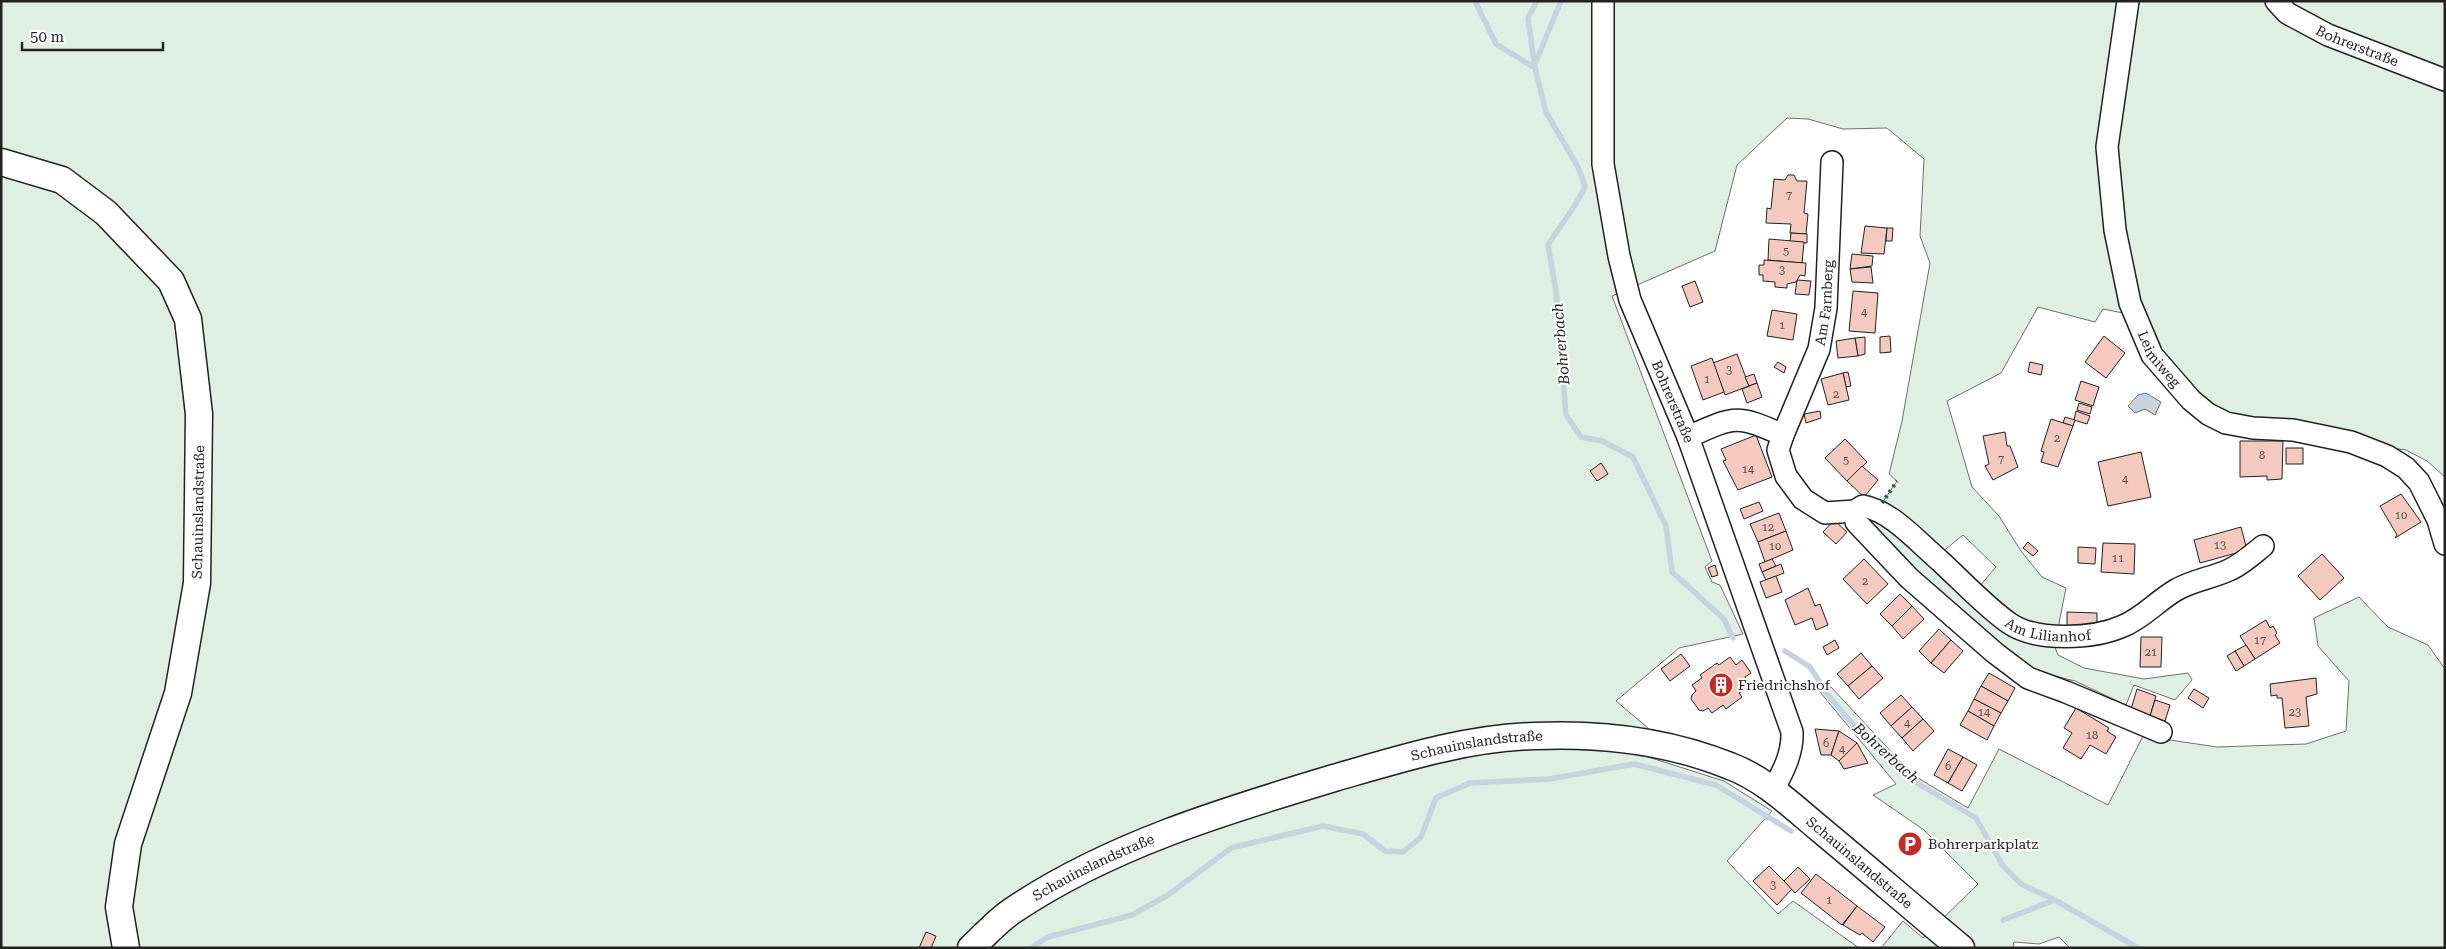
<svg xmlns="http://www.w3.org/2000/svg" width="2446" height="949" viewBox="0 0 2446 949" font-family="'Roboto Serif',serif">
  <rect width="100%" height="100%" fill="#fff"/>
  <!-- green -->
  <g fill="#e0efe3" stroke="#6f6f6f">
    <path d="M1,1H2445V477L2427,461L2406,450L2375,446L2210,410L2158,352L2143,317L2103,309L2095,322L2038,307L2001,373L1947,401L1972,487L1999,516L2021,551L2042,577L2066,588L2058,628L2018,622L1978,588L1996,567L1963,535L1941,553L1882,503L1897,481L1889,474L1902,421L1930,263L1920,236L1924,159L1887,128L1843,129L1808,119L1787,118L1737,165L1715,251L1612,296L1712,561L1705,567L1712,582L1720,585L1743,634L1679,648L1616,701L1648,728L1645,756L1724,781L1772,811L1727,861L1778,914L1793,901L1859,948H1Z"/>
    <path d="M1864,513L1872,514L2054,645L2058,655L2084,668L2144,679L2188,673L2192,680L2175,700L2134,685L2126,705L2075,681L2031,670L1985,636L1872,530Z"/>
    <path d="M2359,597L2388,627L2428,645L2445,669V948H2070L2059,937L2039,944L2014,942L2013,948H1881L1903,921L1923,938L1978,884L1924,830L1873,795L1896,784L1820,692L1831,687L1913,775L1968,808L1999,749L2108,805L2143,736L2217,747L2306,744L2346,731L2349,681L2318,646L2314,618Z"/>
  </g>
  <!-- water -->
  <path fill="#c7d3dd" stroke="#6f6f6f" d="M2146,393L2161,402L2155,415L2145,409L2135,413L2128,406L2138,395Z"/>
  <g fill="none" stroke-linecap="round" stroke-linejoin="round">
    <!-- stream -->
    <g stroke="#c7d3dd" stroke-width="5.5">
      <path d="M1475,1L1496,44L1535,68"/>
      <path d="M1537,1L1528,18L1535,68L1546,112L1578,167L1585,186C1576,208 1560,225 1548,245L1556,291L1566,415L1581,437L1602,441L1633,457L1666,526L1672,572L1724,619L1733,638"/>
      <path d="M1535,64L1561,1"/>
      <path d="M1785,651L1810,667L1828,695L1857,729L1912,780L1976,818L2003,866L2021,884L2055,900L2138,948"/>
      <path d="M2003,920L2055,900"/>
      <path d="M1031,948L1048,937L1132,915L1168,895L1231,848L1323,826L1363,834L1385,851L1403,852L1421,837L1436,798L1470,783L1549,779L1634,764L1716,785L1791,831"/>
    </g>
  </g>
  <!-- building -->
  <g fill="#f3c9c0" stroke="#222">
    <path d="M1788,175H1794L1797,181H1807L1804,213L1808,214L1806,234L1790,233L1791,224L1766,223L1767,208L1771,209L1774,179L1785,180Z"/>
    <path d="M1865,226L1887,228L1884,254L1861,253Z"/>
    <path d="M1887,228H1893L1892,241H1886Z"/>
    <path d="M1791,233L1807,234V243L1790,242Z"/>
    <path d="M1769,239L1804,242L1802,263L1768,260Z"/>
    <path d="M1852,254L1873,256L1872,266L1850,269Z"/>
    <path d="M1764,260L1806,263L1805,276L1800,275L1796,282L1787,284V288L1775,287V282L1763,281V275H1759V265H1764Z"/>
    <path d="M1871,267L1873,283L1852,282L1850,269Z"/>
    <path d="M1797,280L1811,281L1809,295L1795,294Z"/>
    <path d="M1695,281L1703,302L1690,307L1682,286Z"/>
    <path d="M1853,291L1878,293L1875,333L1849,331Z"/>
    <path d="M1772,310L1797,314L1793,340L1767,336Z"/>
    <path d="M1890,336L1891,352L1880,353V337Z"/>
    <path d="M2104,336L2125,353L2106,378L2085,362Z"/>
    <path d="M1865,337V354L1858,356L1855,338Z"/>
    <path d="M1855,338L1858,356L1838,358L1836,341Z"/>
    <path d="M1737,354L1749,386L1725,395L1713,363Z"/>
    <path d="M1712,358L1724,392L1703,400L1691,366Z"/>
    <path d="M1778,362L1786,367L1784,373L1774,367Z"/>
    <path d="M2030,362L2043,365L2041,375L2028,372Z"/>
    <path d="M1848,372L1851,386L1846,387L1843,373Z"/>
    <path d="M1843,373L1849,400L1828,405L1821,379Z"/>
    <path d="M1754,374L1757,383L1749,386L1745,377Z"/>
    <path d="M2081,381L2099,387L2093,406L2075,400Z"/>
    <path d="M1757,383L1762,397L1747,403L1742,389Z"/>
    <path d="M2079,403L2092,407L2090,414L2077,410Z"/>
    <path d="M1820,411L1821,418L1806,423L1804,414Z"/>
    <path d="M2076,411L2090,416L2087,424L2074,420Z"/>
    <path d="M2065,417L2075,420L2073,426L2063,423Z"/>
    <path d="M2051,419L2073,426L2058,467L2041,462L2044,452L2041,451Z"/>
    <path d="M2005,432L2007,446H2010L2018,467L1993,480L1985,466L1989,464L1983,436Z"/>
    <path d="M1756,435L1772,477L1738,490L1723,461L1726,460L1721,449Z"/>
    <path d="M1845,439L1867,462L1847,481L1825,458Z"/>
    <path d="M2240,441H2283L2282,479L2267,480V476L2240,477Z"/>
    <rect x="2286" y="448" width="17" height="16"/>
    <path d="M2141,452L2151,497L2108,506L2098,462Z"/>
    <path d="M1601,463L1608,474L1597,481L1590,471Z"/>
    <path d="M1862,466L1878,480L1864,497L1847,481Z"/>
    <path d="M2401,494L2421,522L2395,538L2397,535L2380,506Z"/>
    <path d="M1759,502L1763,511L1744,519L1740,509Z"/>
    <path d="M1779,513L1786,531L1758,542L1750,524Z"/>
    <path d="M1834,520L1847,532L1836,544L1823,532Z"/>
    <path d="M2241,527L2247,550L2200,563L2194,540Z"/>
    <path d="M1786,531L1793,550L1765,562L1758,542Z"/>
    <path d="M2028,542L2038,551L2033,556L2023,548Z"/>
    <path d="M2103,543L2135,544L2134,574L2101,572Z"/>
    <path d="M2078,547L2096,548L2095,564L2078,563Z"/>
    <path d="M2322,554L2344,578L2320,600L2298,576Z"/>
    <path d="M1772,559L1776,566L1762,572L1759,564Z"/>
    <path d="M1864,559L1888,584L1867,604L1843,579Z"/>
    <path d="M1781,564L1784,573L1766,580L1762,572Z"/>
    <path d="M1715,565L1718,575L1712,577L1708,568Z"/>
    <path d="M1776,576L1782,592L1766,598L1760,582Z"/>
    <path d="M1808,588L1815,606L1820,604L1828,625L1816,630L1812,618L1795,625L1785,600Z"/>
    <path d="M1900,594L1912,606L1892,626L1880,614Z"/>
    <path d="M1912,606L1924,619L1903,639L1892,626Z"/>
    <path d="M2067,612L2097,613V628H2067Z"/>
    <path d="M2266,620L2270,628L2273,626L2277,633L2275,635L2280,643L2255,659L2240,636Z"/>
    <path d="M1939,629L1951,640L1931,663L1919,651Z"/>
    <path d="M2141,637H2162L2161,667H2140Z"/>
    <path d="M1835,640L1839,648L1827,655L1823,647Z"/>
    <path d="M1951,640L1963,651L1944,673L1931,663Z"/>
    <path d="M2246,645L2255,659L2244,666L2235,651Z"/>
    <path d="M2235,651L2244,666L2236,671L2227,656Z"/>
    <path d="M1861,653L1872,666L1848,686L1837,674Z"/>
    <path d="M1681,654L1690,666L1670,681L1661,669Z"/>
    <path d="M1730,657L1736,665L1742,660L1751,673L1745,677L1751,685L1739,693L1742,697L1726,709L1723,705L1712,713L1708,708L1703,711L1699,710L1691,699L1692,695L1696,691L1692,685L1702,678L1700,675L1717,663L1719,665Z"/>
    <path d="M1872,666L1883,678L1859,699L1848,686Z"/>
    <path d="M1989,673L2015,688L2008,701L1981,686Z"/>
    <path d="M2316,678L2317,694L2306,697L2309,726L2285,728L2282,698H2277V695L2271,696L2270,684Z"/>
    <path d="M1981,686L2008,701L2001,713L1974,699Z"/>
    <path d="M2137,689L2156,696L2150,716L2131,709Z"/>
    <path d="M2194,689L2209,698L2203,708L2188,698Z"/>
    <path d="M1901,695L1912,707L1891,726L1880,713Z"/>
    <path d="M1974,699L2001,713L1994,726L1968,711Z"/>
    <path d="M2155,700L2170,705L2165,721L2150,716Z"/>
    <path d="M1912,707L1923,719L1902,738L1891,726Z"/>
    <path d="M2076,708L2109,728L2107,731L2116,737L2106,754L2090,745L2081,759L2063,748L2072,733L2064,728Z"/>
    <path d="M1968,711L1994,726L1987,740L1960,725Z"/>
    <path d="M1923,719L1934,731L1913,751L1902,738Z"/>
    <path d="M1815,729L1839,731L1831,755H1821Z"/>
    <path d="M1839,731L1857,743L1839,761L1831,755Z"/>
    <path d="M1857,743L1868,763L1844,769L1839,761Z"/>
    <path d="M1948,749L1963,757L1948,783L1934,775Z"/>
    <path d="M1963,757L1977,765L1962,791L1948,783Z"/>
    <path d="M1769,866L1792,889L1777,905L1753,881Z"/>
    <path d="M1798,867L1810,879L1795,893L1784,881Z"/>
    <path d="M1816,874L1857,906L1842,925L1801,893Z"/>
    <path d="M1857,906L1885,927L1873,942L1862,933L1860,935L1843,925Z"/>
    <path d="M926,932L936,936L931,948H919Z"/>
  </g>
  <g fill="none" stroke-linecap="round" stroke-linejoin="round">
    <defs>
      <g id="minor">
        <path id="s1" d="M1603,1V164L1619,256L1630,300L1688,437L1792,732C1793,753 1783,772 1773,790"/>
        <path id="s2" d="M2128,1L2107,147L2115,230L2130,303L2152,355L2191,400L2208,414L2226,423L2253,428L2293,430L2351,442L2387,456L2406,468L2419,482L2438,520L2445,544"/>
        <path id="s3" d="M2276,1L2287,13L2328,35L2445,80"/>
        <path id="s4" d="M1783,435L1819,349L1826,308L1832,162"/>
        <path d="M1688,437C1735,416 1736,414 1783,435L1778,450L1786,476L1803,499L1825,513L1855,511"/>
        <path id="s5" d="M2161,732L2066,692L2028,678L1995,653L1909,578L1856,522L1855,511L1863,506C1891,511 1917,541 1939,560C1961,580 1986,607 2009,623C2036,642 2094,639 2123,626C2143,618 2157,601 2176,590C2193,580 2212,578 2229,570C2241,565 2253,554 2263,546"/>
      </g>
      <g id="major">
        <path d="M1,162L62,180L106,213L171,281L188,319L199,414L197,583L178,693L128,844L119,907L126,948"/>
        <path id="s6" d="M971,948C984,936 997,921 1012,911C1108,846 1224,811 1334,778C1400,759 1466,738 1534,736C1601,733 1668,741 1730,766C1765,779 1793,807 1821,830C1868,869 1914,909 1961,948"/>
      </g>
    </defs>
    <!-- minor casing -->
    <use href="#minor" stroke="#222" stroke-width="24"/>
    <!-- major casing -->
    <use href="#major" stroke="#222" stroke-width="29"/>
    <!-- minor -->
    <use href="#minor" stroke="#fff" stroke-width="21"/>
    <!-- major -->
    <use href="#major" stroke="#fff" stroke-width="26"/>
    <!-- hedge -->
    <path stroke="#2f5e38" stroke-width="4" stroke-dasharray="2.5 4" stroke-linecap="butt" d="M1882,503L1897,481"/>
  </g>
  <!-- icons -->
  <defs>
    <symbol id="building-disc" viewBox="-11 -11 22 22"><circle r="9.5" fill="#c62828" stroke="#fff"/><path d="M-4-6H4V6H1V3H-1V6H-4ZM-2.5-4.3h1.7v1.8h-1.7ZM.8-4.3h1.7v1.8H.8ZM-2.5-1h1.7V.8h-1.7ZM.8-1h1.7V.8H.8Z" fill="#fff"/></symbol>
    <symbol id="parking-disc" viewBox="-11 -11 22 22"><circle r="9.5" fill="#c62828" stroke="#fff"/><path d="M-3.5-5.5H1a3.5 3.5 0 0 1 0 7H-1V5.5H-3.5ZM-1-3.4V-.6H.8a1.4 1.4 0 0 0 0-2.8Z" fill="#fff"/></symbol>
  </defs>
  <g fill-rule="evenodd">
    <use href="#building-disc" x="1707" y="671" width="28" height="28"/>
    <use href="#parking-disc" x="1896" y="830" width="28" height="28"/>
  </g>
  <g text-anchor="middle" stroke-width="4" stroke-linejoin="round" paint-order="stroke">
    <!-- number labels -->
    <g font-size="11" fill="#564c4a">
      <text x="1789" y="199">7</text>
      <text x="1786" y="255">5</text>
      <text x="1782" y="274">3</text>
      <text x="1864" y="316">4</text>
      <text x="1782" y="329">1</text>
      <text x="1729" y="374">3</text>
      <text x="1707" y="383">1</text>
      <text x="1836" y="398">2</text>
      <text x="2057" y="442">2</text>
      <text x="2262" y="459">8</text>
      <text x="2001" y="463">7</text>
      <text x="1846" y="464">5</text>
      <text x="1748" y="473">14</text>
      <text x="2125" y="483">4</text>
      <text x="2401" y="519">10</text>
      <text x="1768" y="531">12</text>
      <text x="2220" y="549">13</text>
      <text x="1775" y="550">10</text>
      <text x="2118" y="562">11</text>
      <text x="1865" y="585">2</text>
      <text x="2260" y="644">17</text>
      <text x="2151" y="656">21</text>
      <text x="1984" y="716">14</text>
      <text x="2295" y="716">23</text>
      <text x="1907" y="727">4</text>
      <text x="2092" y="739">18</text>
      <text x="1826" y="747">6</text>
      <text x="1842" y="753">4</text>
      <text x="1948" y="770">6</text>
      <text x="1773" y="889">3</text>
      <text x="1829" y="904">1</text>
    </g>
    <!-- street labels -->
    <g font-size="14" fill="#222" stroke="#fff">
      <text dy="5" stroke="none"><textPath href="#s3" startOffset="94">Bohrerstraße</textPath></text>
      <text dy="5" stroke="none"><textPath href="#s4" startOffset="140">Am Farnberg</textPath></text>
      <text dy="5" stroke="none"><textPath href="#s2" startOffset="369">Leimiweg</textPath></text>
      <text dy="5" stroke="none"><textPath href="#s1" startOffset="412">Bohrerstraße</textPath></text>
      <text transform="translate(198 512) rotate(-89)" y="5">Schauinslandstraße</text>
      <text dy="5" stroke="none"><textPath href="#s5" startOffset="626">Am Lilianhof</textPath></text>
      <text dy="5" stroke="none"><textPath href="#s6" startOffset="552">Schauinslandstraße</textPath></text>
      <text dy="5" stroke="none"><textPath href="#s6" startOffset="972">Schauinslandstraße</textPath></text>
      <text dy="5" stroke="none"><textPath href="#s6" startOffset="148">Schauinslandstraße</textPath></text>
    </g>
    <!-- poi labels -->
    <g font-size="14" fill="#222" stroke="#fff" text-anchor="start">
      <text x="1738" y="690">Friedrichshof</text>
      <text x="1928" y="849">Bohrerparkplatz</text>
    </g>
    <!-- water labels -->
    <g font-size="15" font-style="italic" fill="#222" stroke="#fff">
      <text transform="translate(1561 344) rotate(-95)" y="5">Bohrerbach</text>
      <text transform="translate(1886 753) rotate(42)" y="5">Bohrerbach</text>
    </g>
  </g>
  <!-- border -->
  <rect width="2446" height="949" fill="none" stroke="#222222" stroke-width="5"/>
  <!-- scale -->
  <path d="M22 42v8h141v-8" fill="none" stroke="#222222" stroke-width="2.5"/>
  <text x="30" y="42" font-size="15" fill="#222222" stroke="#ffffff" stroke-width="4" paint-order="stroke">50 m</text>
</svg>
